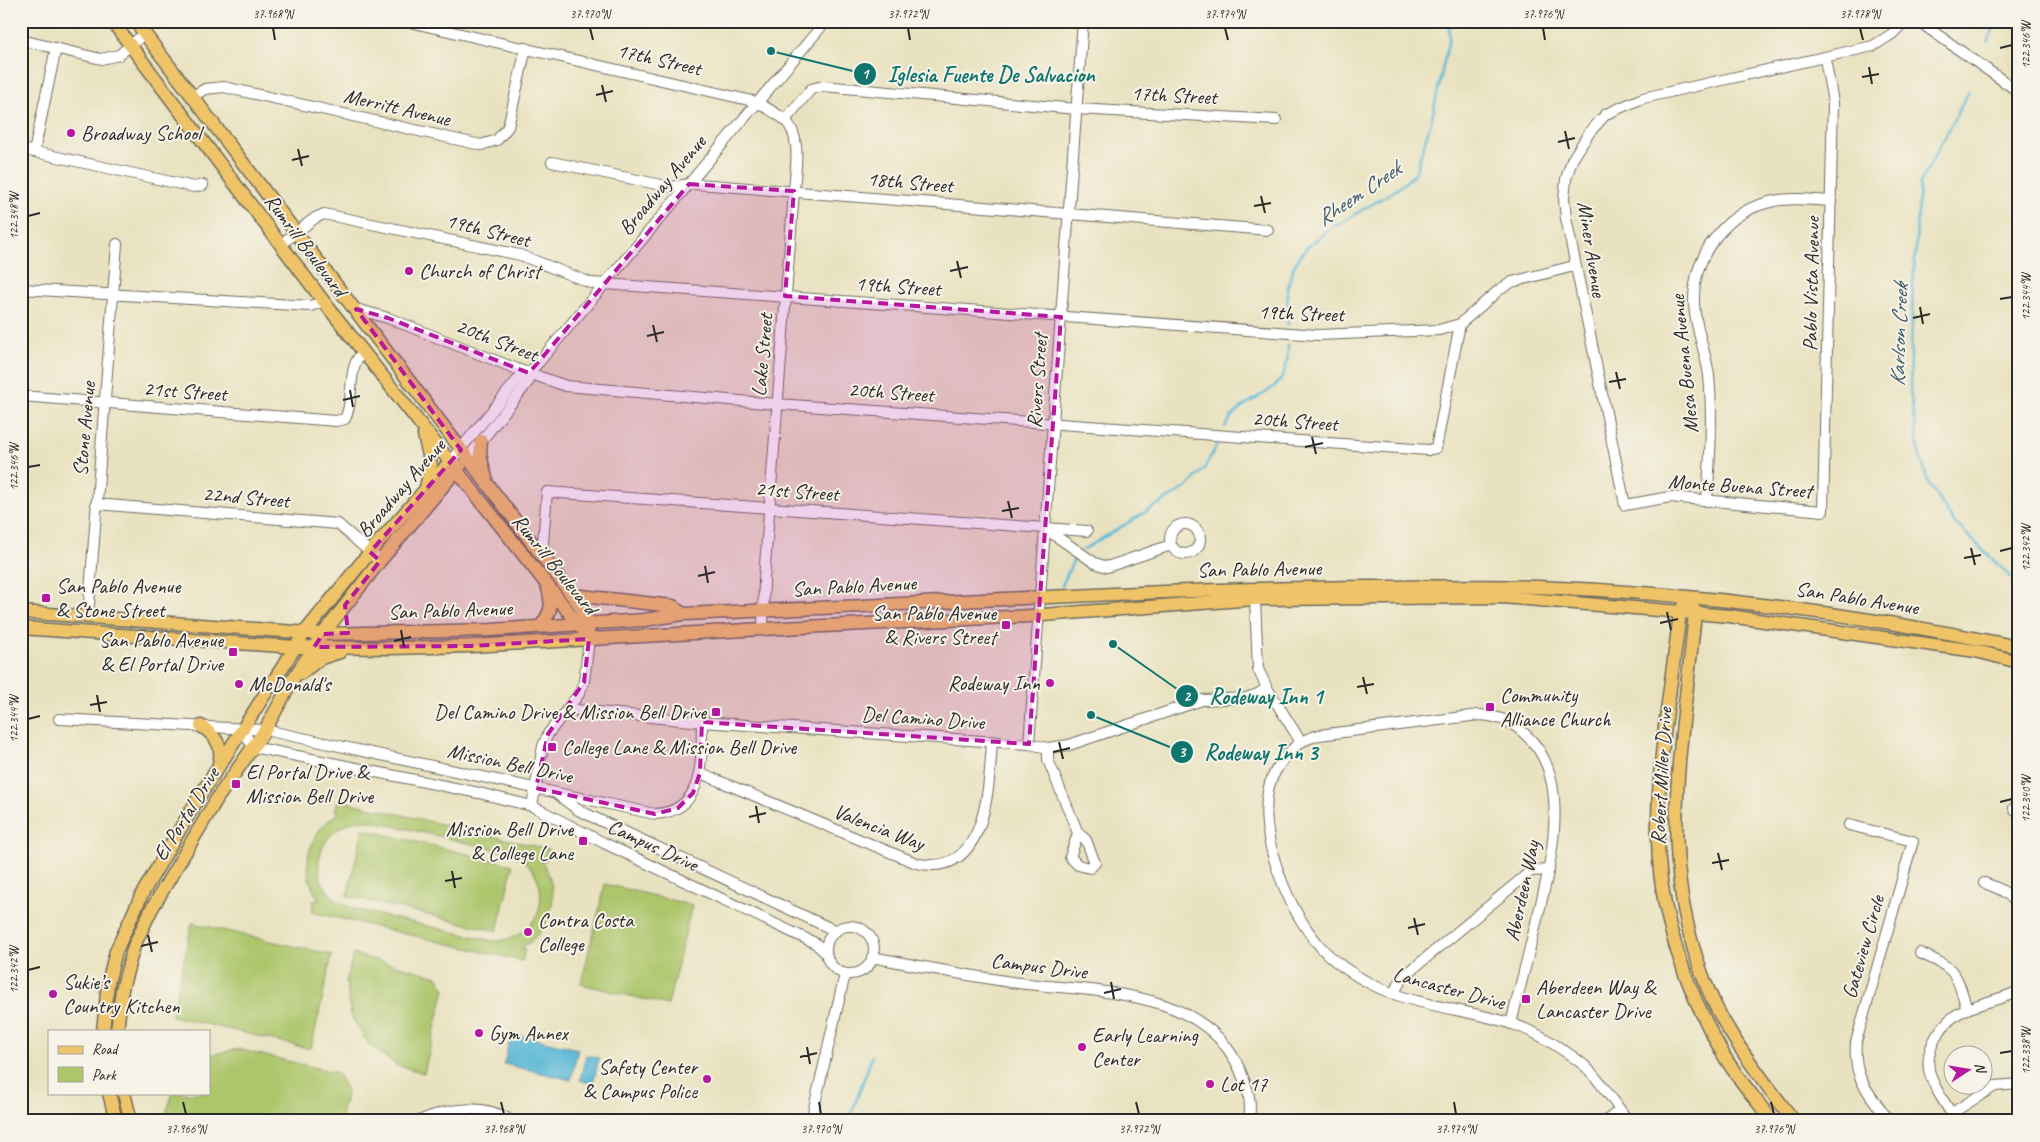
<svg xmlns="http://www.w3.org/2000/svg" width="2040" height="1142" viewBox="0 0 2040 1142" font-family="Caveat,sans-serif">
  <rect width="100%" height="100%" fill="#f7f3e8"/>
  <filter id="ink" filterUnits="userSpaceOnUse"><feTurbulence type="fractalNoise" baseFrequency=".02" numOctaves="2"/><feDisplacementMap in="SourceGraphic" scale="10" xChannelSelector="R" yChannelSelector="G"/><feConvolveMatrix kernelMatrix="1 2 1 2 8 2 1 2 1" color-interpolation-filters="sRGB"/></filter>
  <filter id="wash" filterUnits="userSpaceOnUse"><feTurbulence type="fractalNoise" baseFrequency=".0096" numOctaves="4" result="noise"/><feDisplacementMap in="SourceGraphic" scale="20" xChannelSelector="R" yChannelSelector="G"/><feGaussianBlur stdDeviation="1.12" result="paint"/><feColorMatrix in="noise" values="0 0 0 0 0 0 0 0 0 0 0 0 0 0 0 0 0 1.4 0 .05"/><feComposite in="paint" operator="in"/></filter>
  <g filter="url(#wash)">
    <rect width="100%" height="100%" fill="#e9e2c0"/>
    <!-- green -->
    <g fill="#adc66c" stroke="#6c784c" fill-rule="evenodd">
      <path d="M338,800L548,849L546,861L541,860C562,891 554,929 521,948L525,949L522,961L312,912L314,900H319C298,869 307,832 339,813L335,811ZM359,820L374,821L506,852C559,869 549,940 493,941L354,909C305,893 308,831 359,820Z"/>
      <path d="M363,829L513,865L497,931L347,896Z"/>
      <path d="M605,884L692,905L668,1005L581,984Z"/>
      <path d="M192,923L332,955L311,1049L172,1016Z"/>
      <path d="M353,954L437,976L445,989L424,1073L396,1065L369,1045L351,1016L346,982Z"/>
      <path d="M238,1049L337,1073L347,1090L340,1121H163L173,1093H209V1055Z"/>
    </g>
    <!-- water -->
    <g fill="#58b7d7" stroke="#427181">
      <path d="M511,1033L578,1049L571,1080L504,1064Z"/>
      <path d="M586,1055L599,1058L593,1084L580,1080Z"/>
    </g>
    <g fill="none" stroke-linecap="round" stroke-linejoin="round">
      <!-- stream -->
      <g stroke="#58b7d7" stroke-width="2.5">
        <path d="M1987,42L1998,21"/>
        <path d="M1969,91L1920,184L1913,285L1910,390L1919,453L1928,482L1953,521L2019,585"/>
        <path d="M1288,325L1287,288L1294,266L1305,249L1330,229L1396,190L1415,174L1432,118L1449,39V21"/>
        <path d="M1225,427C1239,398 1272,398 1283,375C1288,365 1288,354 1288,344"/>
        <path d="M1083,550L1187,487L1204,469L1217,445"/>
        <path d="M1062,586L1072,563L1079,554"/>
        <path d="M849,1121L872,1056"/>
      </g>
    </g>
  </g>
  <g filter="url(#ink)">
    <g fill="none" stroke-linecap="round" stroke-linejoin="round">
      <defs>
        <g id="minor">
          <path d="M405,21L757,102C766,108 776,113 784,119C803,136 795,169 794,191L764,578L763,629"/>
          <path d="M1918,21L2019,92"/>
          <path d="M21,40L101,59L119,55L144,34"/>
          <path d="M1825,59L1833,102L1823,511L1670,497L1625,505L1566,218L1564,199L1566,179L1572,160L1589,133L1606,114L1643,98L1873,46L1892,34L1905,21"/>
          <path d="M193,96L205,89L224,87L481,145L497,140L508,127L526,48"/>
          <path d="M785,120L811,89L823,86L1077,109L1276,120"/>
          <path d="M21,149L194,187L203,185"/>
          <path d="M34,152L56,48"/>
          <path d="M552,162L671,187L689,184L711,185L1268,230"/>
          <path d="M281,244L315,218L324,214L520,255L591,283L1318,335L1439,330L1460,324L1499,290L1512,282L1574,266"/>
          <path d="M21,289L310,306L324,302"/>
          <path d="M356,309L388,318L517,369L566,386L777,404L1428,450L1436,448L1460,324"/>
          <path d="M21,396L336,421L345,419C355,400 346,367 363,352"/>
          <path d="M467,459L529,381V373"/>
          <path d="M449,463L519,378L529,373L539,362L826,21"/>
          <path d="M1707,501C1710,459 1713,417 1709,376C1706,351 1694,326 1694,301C1693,254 1727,210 1774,201C1792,197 1813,200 1831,201"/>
          <path d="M96,504L338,524L380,561"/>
          <circle cx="1185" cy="539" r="15"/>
          <path d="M1047,530L1095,563L1107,567L1171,545"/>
          <path d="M542,556L547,492L1087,531"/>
          <path d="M1255,599L1258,669L1267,688L1301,742"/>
          <path d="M88,617L117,244"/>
          <path d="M567,709L702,722L1029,744L1048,748L1069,745L1202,700L1246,698L1258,694L1267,688"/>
          <path d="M59,719L265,730L655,814C706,811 701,759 702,722"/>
          <path d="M242,729L253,747L479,793L532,806L604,843L815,943L826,953"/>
          <path d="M1029,744L1083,21"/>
          <path d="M1048,748V760L1078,833L1086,840L1095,863L1090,868L1078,865L1070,857L1078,833"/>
          <path d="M700,773L916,863C987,880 989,787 992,741"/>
          <path d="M557,794L578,810L836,931"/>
          <path d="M532,806L543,746L548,734L579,694L584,682L589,639"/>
          <path d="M2014,808L2019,813"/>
          <path d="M1849,825L1913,841L1856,1042C1853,1080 1868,1091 1889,1121"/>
          <path d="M1984,883C1999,888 2011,893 2019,908"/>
          <circle cx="850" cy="950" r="24"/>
          <path d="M1920,953C1957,970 1955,970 1967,1009"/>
          <path d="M872,957C918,966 964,975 1011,982C1087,993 1203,985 1240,1070C1248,1089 1252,1100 1249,1121"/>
          <path d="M1393,994L1403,977L1531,871L1549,870"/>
          <path d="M1511,1024C1518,994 1526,965 1533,935C1547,879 1577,780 1526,735C1512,721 1498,716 1479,715L1319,735C1313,737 1306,739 1301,742C1287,752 1271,773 1268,791C1259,839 1288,909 1319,945C1332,961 1355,976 1373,985C1428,1013 1496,1008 1549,1041C1561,1049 1576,1058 1586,1067C1602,1083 1615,1103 1628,1121"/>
          <path d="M1952,1113L1995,1086L2019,1084"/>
          <path d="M21,1116L25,1121"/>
          <path d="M419,1121C447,1108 484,1103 512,1121"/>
          <path d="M811,1121L845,974"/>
          <path d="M1606,1121L1620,1110"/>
          <path d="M1956,1121C1948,1107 1936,1092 1931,1077C1921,1050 1943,1019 1967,1009C1984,1002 2002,999 2019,991"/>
        </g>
        <g id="major">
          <path d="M112,21L324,302L582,629"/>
          <path d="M135,21L572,595C579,605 589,616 589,629"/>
          <path d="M424,435L431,464L426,488"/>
          <path d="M481,441L480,455L486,478"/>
          <path d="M572,595L673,606L683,614"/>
          <path d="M1684,606L1680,612C1672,681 1659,750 1658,819C1655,902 1682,982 1723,1054C1736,1077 1756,1099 1772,1121"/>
          <path d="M1693,607L1695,613C1682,753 1652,871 1715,1005C1736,1047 1766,1084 1794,1121"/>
          <path d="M21,612L323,634L491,630L644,620L683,614C912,605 1140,589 1370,587C1426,587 1482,585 1538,587C1700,593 1860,614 2019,647"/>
          <path d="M541,626C551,612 553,606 548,589"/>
          <path d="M21,628L296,647L390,648L471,646L763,629L1029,616L1255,599L1503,597L1729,616L1976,651L2019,662"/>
          <path d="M301,673L321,658L340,652"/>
          <path d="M201,726C215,735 224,746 219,763"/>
          <path d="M103,1031L108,983L116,951L142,894L199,797L305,632L370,552L449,463"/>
          <path d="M117,1031L122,989L134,946L151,910L218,797L265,730L293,679L323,634L380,561L460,466"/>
          <path d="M109,1093L116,1121"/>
          <path d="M124,1093L131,1121"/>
        </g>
      </defs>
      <!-- minor casing -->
      <use href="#minor" stroke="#6e6b5f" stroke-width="12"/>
      <!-- major casing -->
      <use href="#major" stroke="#6e6b5f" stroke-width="15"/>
      <!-- minor -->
      <use href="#minor" stroke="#fff" stroke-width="10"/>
      <!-- major -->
      <use href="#major" stroke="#efc469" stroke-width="12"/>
    </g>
  </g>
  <!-- marked area -->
  <path fill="#b5179e" fill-opacity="0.2" stroke="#b5179e" stroke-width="4" stroke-dasharray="10 6" stroke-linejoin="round" d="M689,184L794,191L785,296L1061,317L1029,744L702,722L700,773L693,793L678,808L655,814L536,788L548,734L584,682L589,639L471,646L314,647L323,634L348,633L345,605L380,561L370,552L461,450L356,309L388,318L529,373Z"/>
  <!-- ticks -->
  <path fill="none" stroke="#2b2b2b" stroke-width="2" d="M273,28L275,40M590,28L593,40M908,28L910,40M1225,28L1228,40M1543,28L1545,40M1860,28L1863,40M2000,48L2012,45M1869,67L1872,84M1862,77L1879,74M602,85L606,102M596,95L613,91M1565,131L1569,149M1558,142L1575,138M298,149L302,166M292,160L309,156M1261,196L1265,213M1254,206L1271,203M28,216L40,213M957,261L961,278M950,271L968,267M2000,299L2012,297M1920,307L1923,324M1913,318L1930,314M653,325L657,342M647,336L664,332M1616,372L1620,389M1609,382L1626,379M350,390L353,407M343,400L360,396M1312,437L1316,454M1305,447L1323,443M28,467L40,465M1008,501L1012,518M1002,511L1019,508M1971,548L1975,565M2000,551L2012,548M1964,558L1981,555M705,566L708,583M698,576L715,572M1667,612L1671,630M1660,623L1678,619M401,630L404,647M394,641L411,637M1363,677L1367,694M1357,687L1374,684M97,695L100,712M90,705L107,702M28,719L40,716M1059,742L1063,759M1053,752L1070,748M2000,802L2012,799M756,806L759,823M749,817L766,813M1718,853L1722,870M1712,863L1729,860M452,871L455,888M445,881L462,878M1414,918L1418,935M1408,928L1425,924M148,935L152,952M141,946L158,942M28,970L40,967M1111,982L1114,999M1104,993L1121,989M807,1047L810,1064M2000,1053L2012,1051M800,1057L817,1053M183,1102L186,1114M501,1102L504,1114M819,1102L821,1114M1136,1102L1139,1114M1454,1102L1456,1114M1771,1102L1774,1114"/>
  <!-- markers -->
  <g fill="#b5179e" stroke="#f7f3e8" stroke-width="2">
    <circle cx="71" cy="133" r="5"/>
    <circle cx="409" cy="271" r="5"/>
    <rect x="41" y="593" width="10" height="10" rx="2.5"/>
    <rect x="1001" y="620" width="10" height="10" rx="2.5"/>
    <rect x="228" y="647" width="10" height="10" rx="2.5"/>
    <circle cx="1050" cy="683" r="5"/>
    <circle cx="239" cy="684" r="5"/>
    <rect x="1485" y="702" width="10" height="10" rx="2.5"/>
    <rect x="711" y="707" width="10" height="10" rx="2.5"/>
    <rect x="547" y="742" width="10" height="10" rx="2.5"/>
    <rect x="231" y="779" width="10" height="10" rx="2.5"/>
    <rect x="578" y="836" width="10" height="10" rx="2.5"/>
    <circle cx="528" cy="932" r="5"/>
    <circle cx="53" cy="994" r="5"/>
    <rect x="1521" y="994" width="10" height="10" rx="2.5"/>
    <circle cx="479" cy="1033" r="5"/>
    <circle cx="1082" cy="1047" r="5"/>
    <circle cx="707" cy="1079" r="5"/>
    <circle cx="1210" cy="1084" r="5"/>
  </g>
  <g text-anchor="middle" stroke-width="4" stroke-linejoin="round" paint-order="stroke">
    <!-- street labels -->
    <g font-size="21" fill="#2b2b2b" stroke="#f7f3e8">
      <text transform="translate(659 59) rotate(13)" y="7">17th Street</text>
      <text transform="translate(1174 95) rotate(3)" y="7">17th Street</text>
      <text transform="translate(397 107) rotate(13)" y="7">Merritt Avenue</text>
      <text transform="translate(910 182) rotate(5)" y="7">18th Street</text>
      <text transform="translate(662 185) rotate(-50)" y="7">Broadway Avenue</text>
      <text transform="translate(488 230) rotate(14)" y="7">19th Street</text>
      <text transform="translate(306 245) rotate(53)" y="7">Rumrill Boulevard</text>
      <text transform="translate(1592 249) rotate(81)" y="7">Miner Avenue</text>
      <text transform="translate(1811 284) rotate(-89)" y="7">Pablo Vista Avenue</text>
      <text transform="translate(898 286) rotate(4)" y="7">19th Street</text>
      <text transform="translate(1301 313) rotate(2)" y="7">19th Street</text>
      <text transform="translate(497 340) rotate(21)" y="7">20th Street</text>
      <text transform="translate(762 355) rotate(-85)" y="7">Lake Street</text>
      <text transform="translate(1684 364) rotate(-96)" y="7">Mesa Buena Avenue</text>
      <text transform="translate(1037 381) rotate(-86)" y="7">Rivers Street</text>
      <text transform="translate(185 391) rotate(4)" y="7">21st Street</text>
      <text transform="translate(891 392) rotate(4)" y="7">20th Street</text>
      <text transform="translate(1295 421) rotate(4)" y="7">20th Street</text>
      <text transform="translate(84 429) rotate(-85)" y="7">Stone Avenue</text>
      <text transform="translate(1740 486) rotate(4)" y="7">Monte Buena Street</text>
      <text transform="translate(401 488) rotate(-49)" y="7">Broadway Avenue</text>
      <text transform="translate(797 491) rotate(4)" y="7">21st Street</text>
      <text transform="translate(246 497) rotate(5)" y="7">22nd Street</text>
      <text transform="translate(555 564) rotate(51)" y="7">Rumrill Boulevard</text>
      <text transform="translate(1259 569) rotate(-1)" y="7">San Pablo Avenue</text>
      <text transform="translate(854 586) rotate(-3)" y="7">San Pablo Avenue</text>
      <text transform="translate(1857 598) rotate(9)" y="7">San Pablo Avenue</text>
      <text transform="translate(450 610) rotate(-2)" y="7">San Pablo Avenue</text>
      <text transform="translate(923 718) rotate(4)" y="7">Del Camino Drive</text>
      <text transform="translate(510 763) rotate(12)" y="7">Mission Bell Drive</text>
      <text transform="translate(1661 776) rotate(-87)" y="7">Robert Miller Drive</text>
      <text transform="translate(186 814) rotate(-58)" y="7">El Portal Drive</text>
      <text transform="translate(879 827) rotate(21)" y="7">Valencia Way</text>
      <text transform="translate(653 845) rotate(25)" y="7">Campus Drive</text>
      <text transform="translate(1522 891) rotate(-78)" y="7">Aberdeen Way</text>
      <text transform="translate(1863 947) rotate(-74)" y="7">Gateview Circle</text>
      <text transform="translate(1039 966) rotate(7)" y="7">Campus Drive</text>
      <text transform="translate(1449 988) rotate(15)" y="7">Lancaster Drive</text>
    </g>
    <!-- poi labels -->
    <g font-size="21" fill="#2b2b2b" stroke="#f7f3e8" text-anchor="start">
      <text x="81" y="140">Broadway School</text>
      <text x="419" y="278">Church of Christ</text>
      <text x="56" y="593">San Pablo Avenue<tspan x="56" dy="24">&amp; Stone Street</tspan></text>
      <text x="996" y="620" text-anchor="end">San Pablo Avenue<tspan x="996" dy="24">&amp; Rivers Street</tspan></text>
      <text x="223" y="647" text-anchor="end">San Pablo Avenue<tspan x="223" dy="24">&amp; El Portal Drive</tspan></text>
      <text x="1040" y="690" text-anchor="end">Rodeway Inn</text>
      <text x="249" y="691">McDonald's</text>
      <text x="1500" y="702">Community<tspan x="1500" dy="24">Alliance Church</tspan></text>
      <text x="706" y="719" text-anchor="end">Del Camino Drive &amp; Mission Bell Drive</text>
      <text x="562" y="754">College Lane &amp; Mission Bell Drive</text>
      <text x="246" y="779">El Portal Drive &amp;<tspan x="246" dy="24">Mission Bell Drive</tspan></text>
      <text x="573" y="836" text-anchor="end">Mission Bell Drive<tspan x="573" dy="24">&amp; College Lane</tspan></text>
      <text x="538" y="927">Contra Costa<tspan x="538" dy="24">College</tspan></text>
      <text x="63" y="989">Sukie’s<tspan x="63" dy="24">Country Kitchen</tspan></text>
      <text x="1536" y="994">Aberdeen Way &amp;<tspan x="1536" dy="24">Lancaster Drive</tspan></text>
      <text x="489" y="1040">Gym Annex</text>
      <text x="1092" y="1042">Early Learning<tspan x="1092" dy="24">Center</tspan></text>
      <text x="697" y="1074" text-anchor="end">Safety Center<tspan x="697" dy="24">&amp; Campus Police</tspan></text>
      <text x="1220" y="1091">Lot 17</text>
    </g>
    <!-- water labels -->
    <g font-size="22" font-style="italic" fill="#3b5c67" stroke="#f7f3e8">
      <text transform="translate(1358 193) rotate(-34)" y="8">Rheem Creek</text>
      <text transform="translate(1898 335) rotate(-88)" y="8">Karlson Creek</text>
    </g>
  </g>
  <!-- callouts -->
  <path fill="none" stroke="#0f766e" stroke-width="2" d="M771 51L865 74M1113 644L1187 696M1091 715L1182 752"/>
  <g fill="#0f766e" stroke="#f7f3e8" stroke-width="2">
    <circle cx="771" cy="51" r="5"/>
    <circle cx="1113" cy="644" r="5"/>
    <circle cx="1091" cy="715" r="5"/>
    <circle cx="865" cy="74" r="12"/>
    <circle cx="1187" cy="696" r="12"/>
    <circle cx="1182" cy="752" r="12"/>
  </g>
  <g font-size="15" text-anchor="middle" font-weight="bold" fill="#fff">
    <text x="865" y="79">1</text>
    <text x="1187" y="701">2</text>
    <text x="1182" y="757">3</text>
  </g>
  <g font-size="22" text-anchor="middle" font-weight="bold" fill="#0f766e" stroke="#f7f3e8" stroke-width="4" stroke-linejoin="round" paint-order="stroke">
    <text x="991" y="82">Iglesia Fuente De Salvacion</text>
    <text x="1266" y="704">Rodeway Inn 1</text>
    <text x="1261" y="760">Rodeway Inn 3</text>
  </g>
  <!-- margin -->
  <rect width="2040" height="1142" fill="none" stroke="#f7f3e8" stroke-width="55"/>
  <!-- legend -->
  <rect x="48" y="1030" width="162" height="65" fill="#f7f3e8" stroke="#a5a39c"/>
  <rect x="58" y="1046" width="25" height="8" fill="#efc469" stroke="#a5a39c"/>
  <text x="92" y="1054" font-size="15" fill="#2b2b2b">Road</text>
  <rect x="58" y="1067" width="25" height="15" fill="#adc66c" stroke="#a5a39c"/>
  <text x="92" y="1080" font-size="15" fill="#2b2b2b">Park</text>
  <!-- north arrow -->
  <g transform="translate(1968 1070) rotate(78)"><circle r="24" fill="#f7f3e8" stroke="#a5a39c"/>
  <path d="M0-4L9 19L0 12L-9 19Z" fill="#b5179e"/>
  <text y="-8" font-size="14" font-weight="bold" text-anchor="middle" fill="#2b2b2b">N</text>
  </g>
  <rect x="28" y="28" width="1984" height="1086" fill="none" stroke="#2b2b2b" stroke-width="2"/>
  <g font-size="12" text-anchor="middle" fill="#2b2b2b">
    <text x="273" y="18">37.968°N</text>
    <text x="590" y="18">37.970°N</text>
    <text x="908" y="18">37.972°N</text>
    <text x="1225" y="18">37.974°N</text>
    <text x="1543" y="18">37.976°N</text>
    <text x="1860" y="18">37.978°N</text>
    <text transform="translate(2026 45) rotate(-90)" y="4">122.346°W</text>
    <text transform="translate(14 216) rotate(-90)" y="4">122.348°W</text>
    <text transform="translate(2026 297) rotate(-90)" y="4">122.344°W</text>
    <text transform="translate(14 467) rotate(-90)" y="4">122.346°W</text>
    <text transform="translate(2026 548) rotate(-90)" y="4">122.342°W</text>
    <text transform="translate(14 719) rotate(-90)" y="4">122.344°W</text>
    <text transform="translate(2026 799) rotate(-90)" y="4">122.340°W</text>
    <text transform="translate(14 970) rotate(-90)" y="4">122.342°W</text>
    <text transform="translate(2026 1051) rotate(-90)" y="4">122.338°W</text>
    <text x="186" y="1133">37.966°N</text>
    <text x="504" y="1133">37.968°N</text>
    <text x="821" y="1133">37.970°N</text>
    <text x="1139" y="1133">37.972°N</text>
    <text x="1456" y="1133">37.974°N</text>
    <text x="1774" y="1133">37.976°N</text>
  </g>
</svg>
